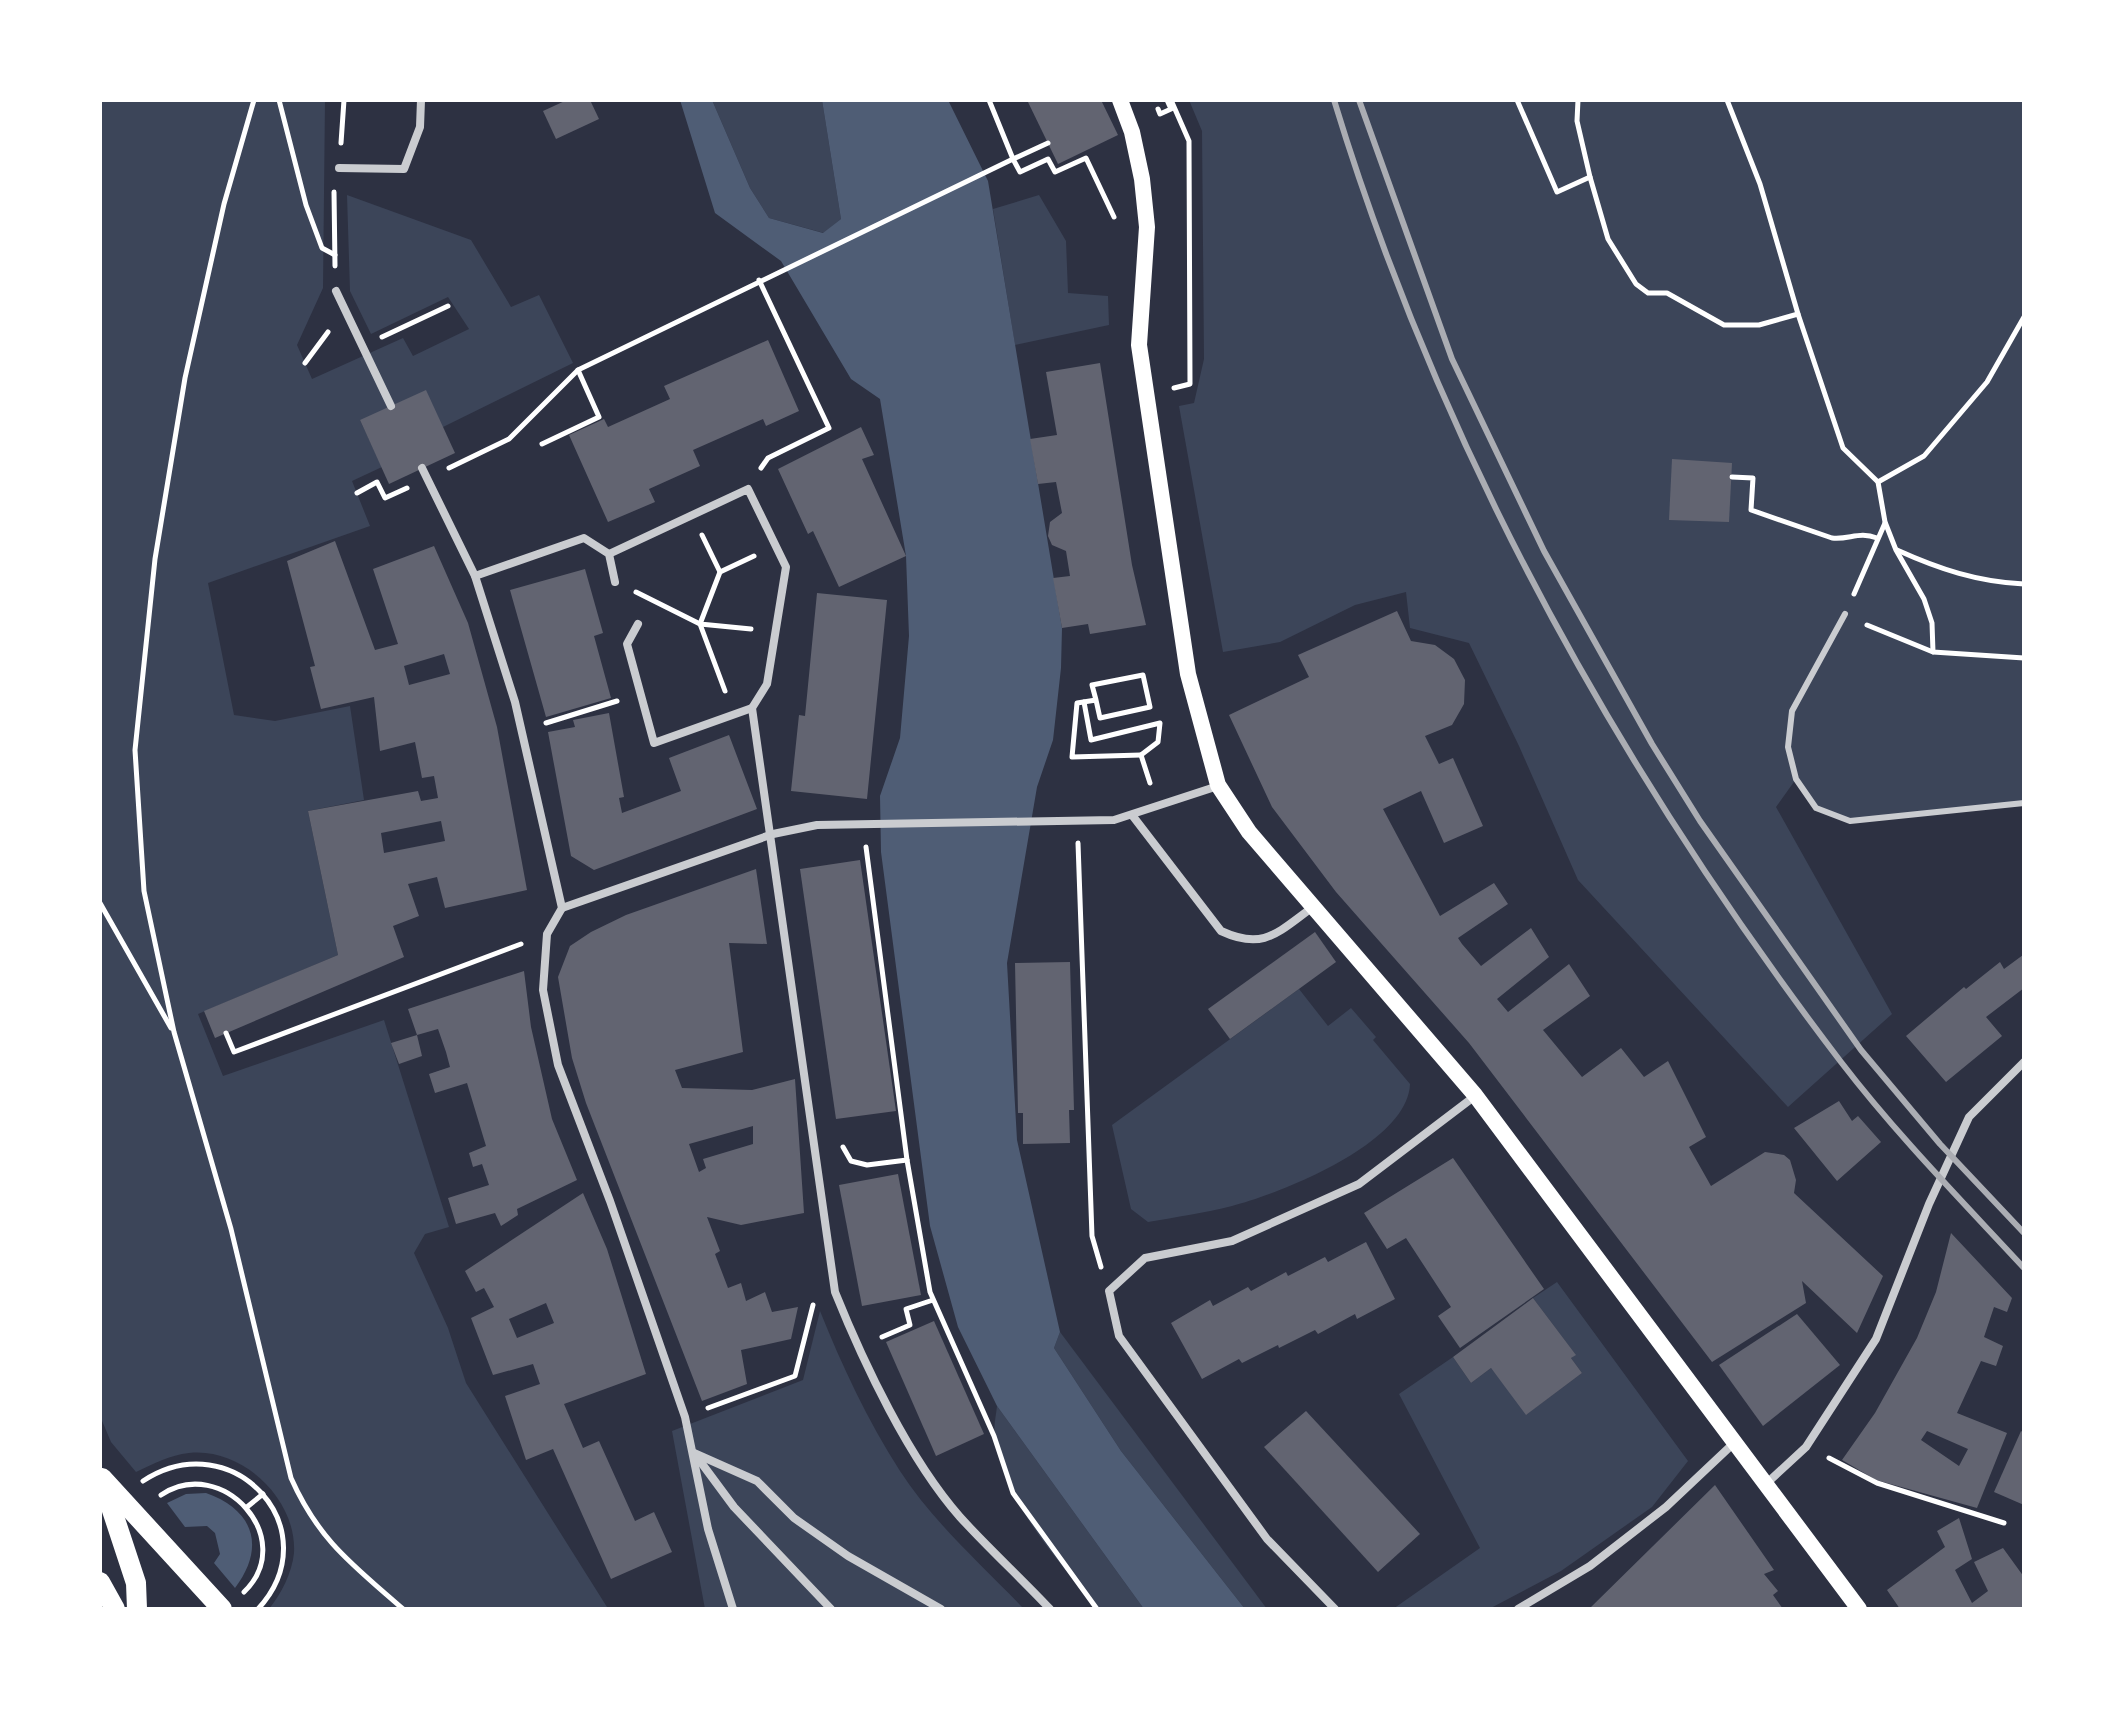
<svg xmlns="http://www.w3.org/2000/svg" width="2124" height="1709" viewBox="0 0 2124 1709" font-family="'Libre Baskerville',serif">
  <rect width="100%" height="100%" fill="#2d3142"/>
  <!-- green -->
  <g fill="#3c4559">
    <path d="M100,100H325L323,288L297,345L312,379L403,338L413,356L469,329L448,297L371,334L350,291L347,195L471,240L511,307L539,295L573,363L443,427L360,420L382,467L352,481L370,526L208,583L234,715L275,721L350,706L364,800L308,811L338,955L198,1014L223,1076L384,1020L449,1227L425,1234L414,1253L448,1328L466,1383L607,1607L654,1609H269C281,1594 292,1573 294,1553C297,1498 241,1447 189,1453C170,1455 153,1464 136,1472L111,1442L100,1416Z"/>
    <path d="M712,100H822L841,219L824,233L769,218L750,188Z"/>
    <path d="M1189,100H2024V803L1850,821L1816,808L1796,779L1776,807L1892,1014L1788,1107L1578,880L1519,746L1469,643L1410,628L1406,592L1355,605L1280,642L1223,652L1179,406L1194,403L1204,359L1202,131Z"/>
    <path d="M1039,195L1066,241L1068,293L1108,296L1109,325L1015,345L993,209Z"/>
    <path d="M1299,989L1328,1026L1351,1008L1376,1037L1373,1040L1410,1084C1408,1143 1282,1193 1232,1206C1205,1213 1176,1217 1148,1222L1131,1209L1112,1125Z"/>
    <path d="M1557,1282L1688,1461L1652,1507L1561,1571L1489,1609H1393L1480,1548L1399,1394L1453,1357L1471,1383L1491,1368L1527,1414L1582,1373L1571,1358L1575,1354L1533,1298Z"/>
    <path d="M820,1311C842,1366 868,1421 900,1471C933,1522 982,1565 1024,1609H705L672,1431L803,1380Z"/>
    <path d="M1060,1332L1267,1609H1245L1121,1451L1054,1348Z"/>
    <path d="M997,1406L1144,1609H1097C1057,1558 1005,1504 995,1438C993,1428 996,1416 997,1406Z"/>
  </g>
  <!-- water -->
  <g fill="#4f5d75">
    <path d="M680,100H712L750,188L769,218L823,233L841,219L822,100H948L988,181L1062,628L1061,668L1053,740L1037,787L1007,963L1017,1140L1060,1332L1054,1348L1121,1451L1245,1609H1144L997,1406L958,1327L930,1226L881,852L880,796L900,738L909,636L906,556L880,399L851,379L781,261L715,213Z"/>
    <path d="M206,1493C254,1510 266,1547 235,1588L214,1563L220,1554L215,1533L207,1526L185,1527L167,1503L186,1494Z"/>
  </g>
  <!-- building -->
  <g fill="#626471" fill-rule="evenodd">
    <path d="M567,100H590L599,119L556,139L543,111Z"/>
    <path d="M1027,100H1101L1118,135L1058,164Z"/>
    <path d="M768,340L799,411L766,426L763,419L693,450L700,466L649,489L655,502L608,522L569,435L604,419L608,427L670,399L664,386Z"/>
    <path d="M1100,363L1132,565L1146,625L1090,634L1088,624L1062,628L1053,578L1070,576L1066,551L1052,545L1048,536L1050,522L1062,513L1056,482L1038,484L1030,439L1057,435L1046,372Z"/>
    <path d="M426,390L455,453L389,484L360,420Z"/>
    <path d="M861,427L874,455L862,459L906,556L839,587L813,531L808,534L778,469Z"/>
    <path d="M1672,459L1732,463L1729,522L1669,520Z"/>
    <path d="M335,541L375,650L398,644L373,569L434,546L468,623L497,727L527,890L445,908L437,877L408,884L419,916L393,926L404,957L215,1038L204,1011L338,955L308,811L418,791L421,801L438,798L434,776L422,778L415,742L380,751L374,697L321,709L310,667L315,666L287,561ZM444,654L450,674L409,685L404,666ZM441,821L445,841L384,853L381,833Z"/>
    <path d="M585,569L603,633L594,636L611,698L546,717L510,590Z"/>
    <path d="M817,593L887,600L867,799L791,791L799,715L805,716Z"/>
    <path d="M1397,611L1411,641L1435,645L1454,659L1465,680L1464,704L1452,725L1425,736L1439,764L1453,758L1483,826L1444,843L1421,791L1383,809L1440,916L1494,883L1508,904L1458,938L1462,944L1481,966L1531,928L1549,957L1497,999L1508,1012L1569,964L1590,996L1543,1030L1582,1077L1621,1048L1644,1077L1668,1061L1706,1137L1689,1147L1711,1186L1765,1152L1784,1155L1790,1160L1796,1180L1794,1193L1883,1276L1857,1333L1802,1281L1806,1303L1712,1362L1469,1043L1336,892L1272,807L1229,715L1309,677L1298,655Z"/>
    <path d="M609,713L624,797L619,798L622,813L681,791L669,758L729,735L757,809L594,870L571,856L548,732L575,727L573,720Z"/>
    <path d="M860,860L896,1111L836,1119L800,869Z"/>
    <path d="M756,869L767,944L729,943L743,1052L675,1070L682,1088L752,1090L795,1079L804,1213L741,1225L707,1217L720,1251L715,1254L728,1288L741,1283L746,1301L765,1292L772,1312L798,1307L791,1339L741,1350L747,1384L702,1401L586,1103L572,1058L558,977L570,946L591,932L626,915ZM753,1126V1144L703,1159L706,1168L699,1172L689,1144Z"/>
    <path d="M1315,932L1336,962L1230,1039L1208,1009Z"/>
    <path d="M2023,955L2024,988L1986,1017L2002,1036L1946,1082L1906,1036L1964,987L1966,989L2000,962L2004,969Z"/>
    <path d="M1070,962L1074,1110H1069L1070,1143L1023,1144V1113H1018L1015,963Z"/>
    <path d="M524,971L531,1027L552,1119L577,1180L517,1209L518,1215L501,1226L495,1213L456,1224L448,1198L489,1185L482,1164L473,1167L469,1153L486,1146L467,1083L435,1093L429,1074L450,1067L446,1052L438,1029L417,1035L408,1009Z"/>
    <path d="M417,1035L422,1056L399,1064L391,1043Z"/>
    <path d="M1839,1101L1852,1121L1858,1116L1881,1142L1837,1181L1794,1128Z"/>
    <path d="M1453,1158L1544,1289L1460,1348L1438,1316L1451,1307L1406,1238L1387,1249L1364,1213Z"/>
    <path d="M898,1174L921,1295L862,1306L839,1185Z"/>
    <path d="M583,1193L607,1249L646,1374L564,1404L583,1448L599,1441L635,1521L654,1512L672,1552L611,1579L553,1449L526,1460L505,1396L540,1384L533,1364L493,1375L471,1318L494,1307L484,1288L476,1292L465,1271ZM546,1303L554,1323L517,1338L509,1319Z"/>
    <path d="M1951,1233L2012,1298L2007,1312L1994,1307L1984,1337L2003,1346L1996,1366L1981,1361L1957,1413L2007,1433L1977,1508L1876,1480L1842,1460L1875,1413L1917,1338L1936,1292ZM1927,1431L1968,1449L1959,1466L1921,1440Z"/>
    <path d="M1366,1242L1395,1299L1357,1319L1355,1314L1318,1334L1315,1330L1279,1348L1278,1345L1242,1363L1239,1359L1202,1379L1171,1323L1210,1300L1213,1306L1248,1287L1251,1291L1286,1272L1288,1276L1325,1257L1328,1262Z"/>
    <path d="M1533,1298L1576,1355L1571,1358L1582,1373L1526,1415L1491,1368L1471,1383L1453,1357Z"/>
    <path d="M1797,1314L1840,1365L1763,1426L1719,1365Z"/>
    <path d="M934,1321L984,1434L936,1456L886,1342Z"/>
    <path d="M1306,1411L1420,1534L1378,1572L1264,1447Z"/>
    <path d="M2021,1431L2024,1433V1505L1994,1492Z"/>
    <path d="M1715,1485L1774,1570L1764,1574L1778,1591L1773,1595L1783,1609H1589Z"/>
    <path d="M1959,1518L1972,1559L1955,1570L1972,1603L1988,1591L1974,1562L2003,1548L2024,1577V1609H1900L1887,1590L1945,1547L1937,1531Z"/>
  </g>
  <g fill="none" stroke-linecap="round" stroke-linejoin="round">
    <!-- path -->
    <g stroke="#fff" stroke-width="5">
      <path d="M254,100L224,204L185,378L155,559L135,750L144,891L174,1032L231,1229L291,1478C319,1541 353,1565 403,1609"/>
      <path d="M279,100L306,205L322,248L335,255"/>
      <path d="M989,100L1013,159L1048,143"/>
      <path d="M1171,100L1189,141L1190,384L1174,388"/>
      <path d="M1517,100L1557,192L1590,177L1608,239L1636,284L1648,293H1667L1724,325H1759L1798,314"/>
      <path d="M1578,100L1577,121L1590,177"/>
      <path d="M1727,100L1760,184L1798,314L1843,448L1878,482L1885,522L1896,550L1924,599L1932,623L1933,652"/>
      <path d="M1158,109L1160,114L1171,109L1167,100"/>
      <path d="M341,143L344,100"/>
      <path d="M334,192L335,266"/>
      <path d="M759,280L829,428L768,458L761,468"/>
      <path d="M382,337L448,306"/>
      <path d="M305,363L328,332"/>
      <path d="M542,444L599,417L578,370"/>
      <path d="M449,468L509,439L578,370L1013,159L1020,172L1048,159L1055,172L1086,158L1114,217"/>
      <path d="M1732,477L1753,478L1751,510L1832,538C1849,540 1859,531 1877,538"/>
      <path d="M1878,482L1924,456L1987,382L2024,317"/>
      <path d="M357,493L377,482L385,498L407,488"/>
      <path d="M702,535L720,572L754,556"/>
      <path d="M1897,550C1939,569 1978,582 2024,584"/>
      <path d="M720,572L700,624L751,629"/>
      <path d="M636,592L700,624L725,691"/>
      <path d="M1854,594L1885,523"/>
      <path d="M1867,625L1933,652L2024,658"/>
      <path d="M1096,700L1100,718L1150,707L1143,675L1092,685L1096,700L1077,703L1072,757L1141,755"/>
      <path d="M1084,702L1091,740L1160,723L1158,742L1141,755L1150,783"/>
      <path d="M546,723L617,701"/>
      <path d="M1078,843L1092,1236L1101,1267"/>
      <path d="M866,847L907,1160L930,1292L994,1436L1013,1493L1097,1609"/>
      <path d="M100,903L171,1028"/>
      <path d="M226,1033L234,1052L521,944"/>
      <path d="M843,1147L851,1161L867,1165L907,1160"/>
      <path d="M882,1337L910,1325L906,1309L933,1300"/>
      <path d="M708,1408L795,1376L813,1305"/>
      <path d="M1829,1458L1877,1483L2004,1523"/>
      <path d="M143,1481C233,1422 331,1530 258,1609"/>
      <path d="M161,1495C222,1454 299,1539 244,1592"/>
      <path d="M247,1507L263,1494"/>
    </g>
    <!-- service -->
    <path stroke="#caccd0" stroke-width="6" d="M1845,614L1792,711L1788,747L1796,779L1816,808L1850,821L2024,803"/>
    <!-- minor -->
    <g stroke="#caccd0" stroke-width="8">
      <path d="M339,168L404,169L420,127L421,100"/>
      <path d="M336,291L391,406"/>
      <path d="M422,468L475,576L515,702L562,908L547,934L543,990L558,1065L610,1201L685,1417L708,1529L733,1609"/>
      <path d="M609,554L748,489L786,567L767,684L752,708L835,1292C864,1364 909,1459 960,1517C989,1549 1021,1578 1050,1609"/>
      <path d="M475,576L584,538L609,554L615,582"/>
      <path d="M638,624L627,644L654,743L752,708"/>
      <path d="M1132,815L1221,931C1264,951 1278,932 1313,907"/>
      <path d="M562,908L773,834L817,825L1114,820L1218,786"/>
      <path d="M694,1453L757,1481L794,1518L848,1556L941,1609"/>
      <path d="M697,1457L734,1507L831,1609"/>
      <path d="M1767,1483L1806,1447L1876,1339L1929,1204L1969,1117L2024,1062"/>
      <path d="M1335,1609L1267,1539L1119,1336L1109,1291L1145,1258L1232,1241L1359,1184L1475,1096"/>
      <path d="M1518,1609L1590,1566L1666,1507L1735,1442"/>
    </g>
    <!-- secondary -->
    <path stroke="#fff" stroke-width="16" d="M1120,100L1132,132L1142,179L1147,227L1139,345L1188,674L1218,785L1249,832L1475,1095L1859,1609"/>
    <!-- primary -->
    <g stroke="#fff" stroke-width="20">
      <path d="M102,1478L222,1609"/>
      <path d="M104,1486L136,1583L137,1609"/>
      <path d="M100,1582L115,1609"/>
    </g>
    <!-- rail -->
    <g stroke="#abadb3" stroke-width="6">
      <path d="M1334,100C1441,451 1619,771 1841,1062C1897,1135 1962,1201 2024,1268"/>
      <path d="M1359,100L1452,359L1544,551L1652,744L1700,821L1861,1050L1940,1144L2024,1233"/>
    </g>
  </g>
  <!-- border -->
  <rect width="2124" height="1709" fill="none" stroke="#ffffff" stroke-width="204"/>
</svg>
